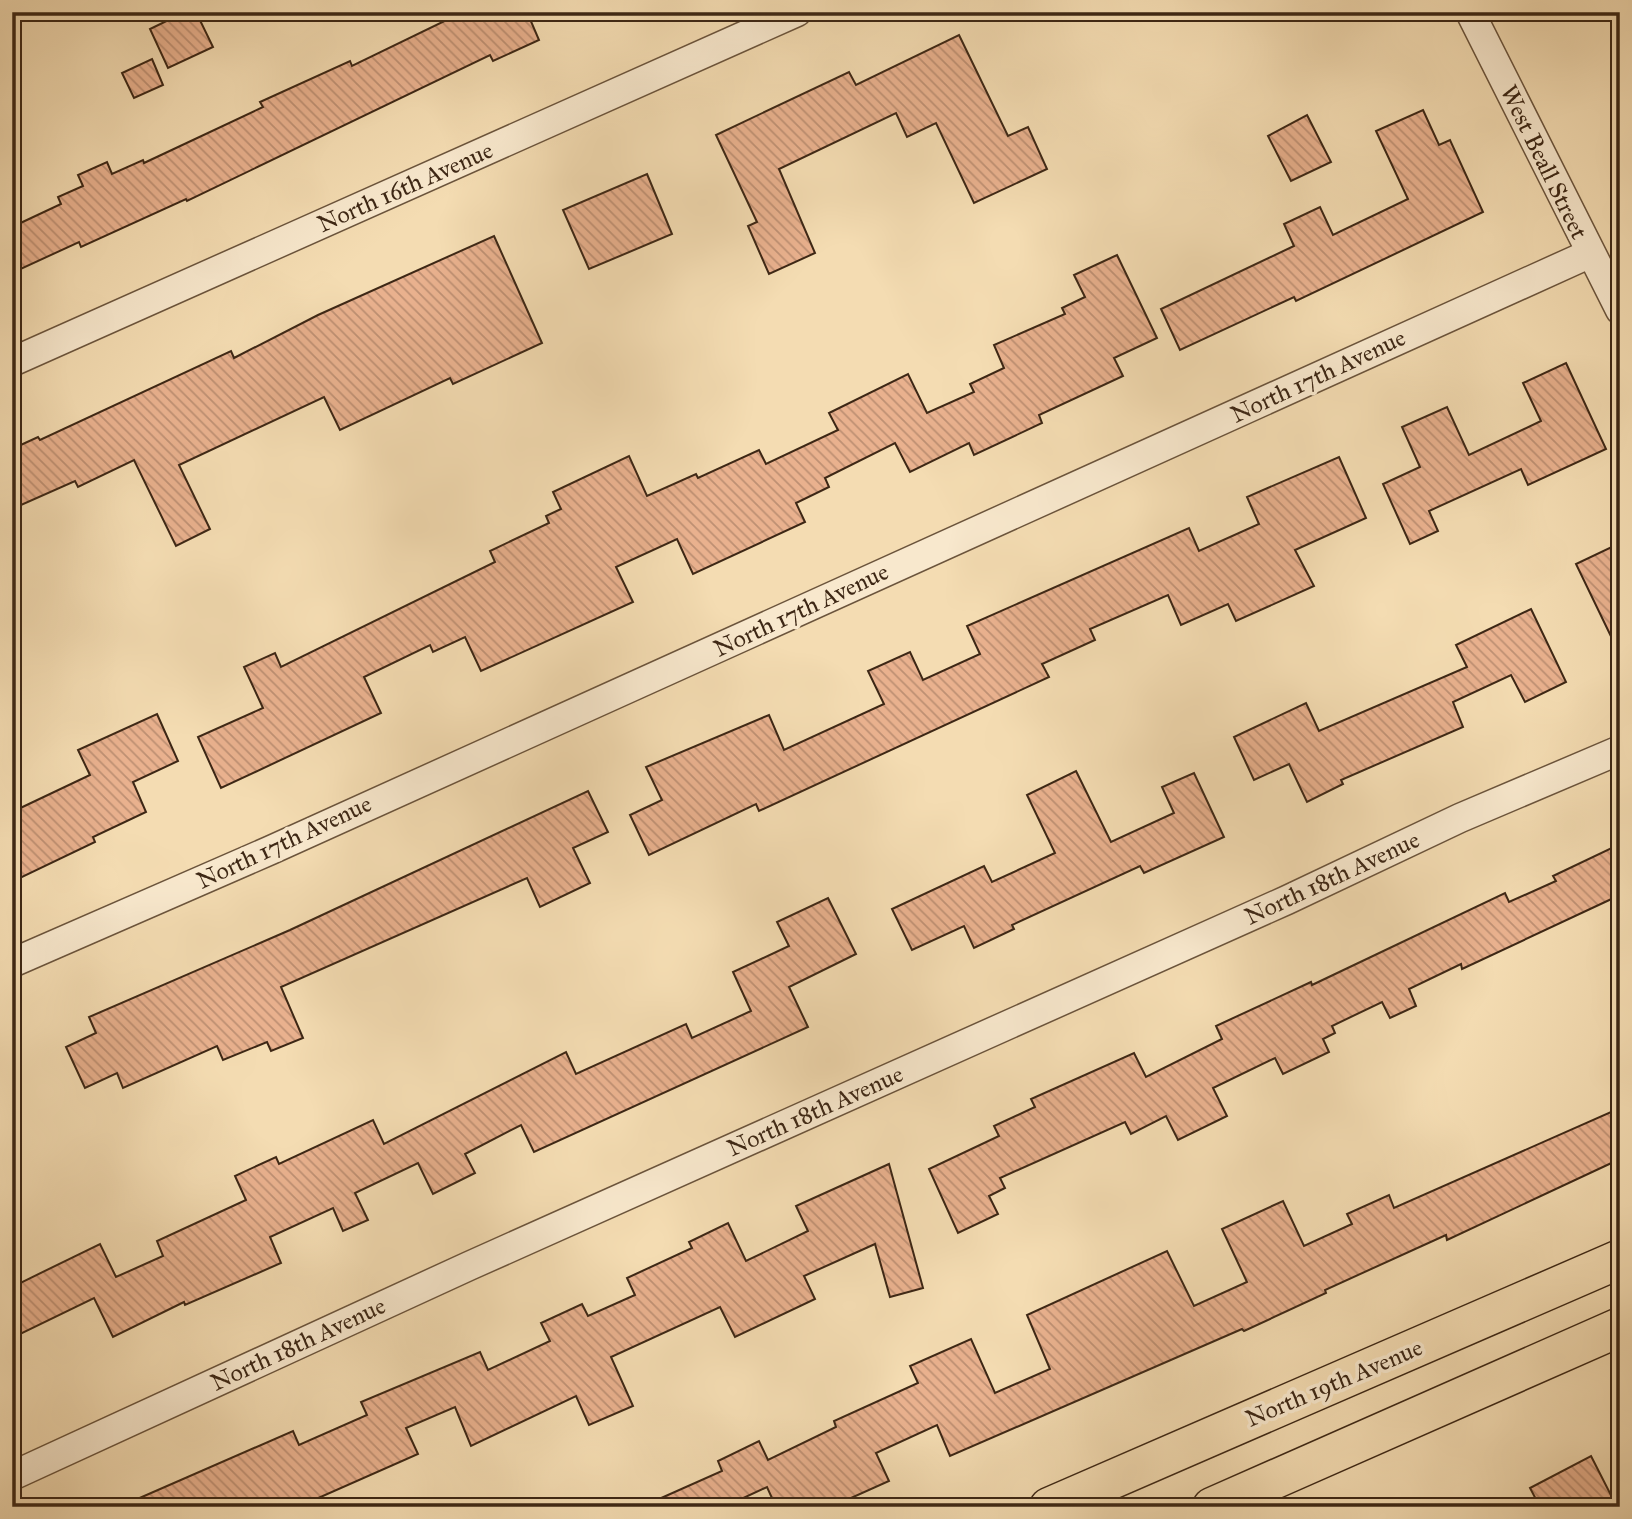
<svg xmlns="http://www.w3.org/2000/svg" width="1632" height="1519" viewBox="0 0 1632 1519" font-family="'IM FELL Great Primer',serif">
  <defs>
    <pattern id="building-back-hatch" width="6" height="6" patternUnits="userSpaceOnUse" patternTransform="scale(1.75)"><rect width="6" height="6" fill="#e9b18e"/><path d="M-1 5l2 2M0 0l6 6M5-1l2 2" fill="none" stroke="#be9073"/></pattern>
  </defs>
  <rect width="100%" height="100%" fill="#f4dcb2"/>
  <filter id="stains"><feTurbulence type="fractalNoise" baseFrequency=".00286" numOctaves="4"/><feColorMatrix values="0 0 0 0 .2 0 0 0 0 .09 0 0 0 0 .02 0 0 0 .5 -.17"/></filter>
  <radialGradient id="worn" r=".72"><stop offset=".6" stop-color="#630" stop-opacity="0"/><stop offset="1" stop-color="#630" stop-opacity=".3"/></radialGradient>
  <!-- building -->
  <g fill="url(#building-back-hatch)" stroke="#3d2715" stroke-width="2">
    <path d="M185,12H196L213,47L168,68L150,29Z"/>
    <path d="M463,12H527L539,40L493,61L490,55L187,201L186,199L81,247L79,242L12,273V227L61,204L58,197L83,186L78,175L107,162L112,174L143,160L144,163L263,107L260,102L350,61L352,66Z"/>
    <path d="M959,35L1008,136L1028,127L1047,169L974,203L936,123L907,137L896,113L779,169L815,253L769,274L748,226L757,222L716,135L849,72L856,85Z"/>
    <path d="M152,59L163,85L134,98L122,73Z"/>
    <path d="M1423,110L1439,145L1450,140L1483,212L1296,301L1294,297L1180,350L1161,309L1294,246L1284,224L1320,207L1333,235L1408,199L1376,131Z"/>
    <path d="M1307,115L1331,162L1291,181L1268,136Z"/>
    <path d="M647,174L672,234L589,269L563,210Z"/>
    <path d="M494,236L542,343L453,384L450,378L340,430L324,397L179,465L210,529L176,546L134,460L78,487L75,481L12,509V449L38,437L40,440L231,351L234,358L318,315Z"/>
    <path d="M1117,255L1157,338L1114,358L1123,376L1039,415L1042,423L974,455L969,443L910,472L895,443L825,478L829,487L796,503L805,522L693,574L677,539L616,567L633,602L481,671L465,637L433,652L430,645L364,677L381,713L221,788L198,737L263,708L244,667L275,653L281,667L495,562L490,551L549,523L546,516L561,509L553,492L629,456L647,496L696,474L698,478L759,450L766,464L838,430L829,413L908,374L927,413L974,392L970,384L1004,368L994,345L1065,314L1062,308L1085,297L1074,275Z"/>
    <path d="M1566,363L1606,449L1528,485L1521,469L1429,511L1438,531L1410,544L1383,484L1420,467L1402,427L1447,407L1469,455L1541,421L1523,383Z"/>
    <path d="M1339,457L1366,518L1295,550L1314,586L1236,621L1228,604L1181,625L1168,595L1090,629L1095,640L1042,664L1049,677L759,811L756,804L649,855L630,815L662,800L646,767L769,715L784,750L884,704L868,671L910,652L923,680L980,654L967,626L1189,528L1199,551L1259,524L1247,497Z"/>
    <path d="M1620,543V655L1576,564Z"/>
    <path d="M1531,609L1566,682L1525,702L1511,675L1453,702L1463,727L1341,780L1343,784L1307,802L1289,764L1254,780L1234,737L1306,703L1319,731L1467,667L1456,645Z"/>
    <path d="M157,714L178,761L133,782L146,812L93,837L95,842L20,878L12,859V812L90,775L78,750Z"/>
    <path d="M1076,771L1111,842L1174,813L1162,787L1194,773L1224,837L1144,873L1140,866L1012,925L1014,929L974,948L964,926L912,950L892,909L984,866L992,882L1055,853L1027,795Z"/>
    <path d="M588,791L608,832L573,848L590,883L540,907L527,878L281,987L303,1038L271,1051L267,1042L223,1060L217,1046L123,1088L117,1073L85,1088L66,1047L96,1033L89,1017L290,930Z"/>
    <path d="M1620,844V895L1462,969L1461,964L1409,989L1416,1006L1390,1018L1382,1002L1332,1026L1335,1033L1323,1039L1329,1052L1283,1074L1275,1058L1213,1088L1227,1116L1178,1140L1166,1116L1131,1134L1125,1122L1000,1178L1005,1188L989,1196L998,1214L958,1233L929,1169L999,1136L994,1126L1035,1107L1031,1099L1134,1053L1146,1077L1222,1039L1216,1026L1311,982L1312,985L1505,893L1509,902L1556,881L1553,876Z"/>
    <path d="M828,898L856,954L789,987L808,1027L534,1152L521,1125L465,1154L475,1173L433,1194L418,1163L355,1193L368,1220L343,1231L333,1208L270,1237L281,1263L185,1305L184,1302L113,1337L94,1298L12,1338V1287L100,1244L116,1277L163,1256L157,1241L246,1200L235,1176L276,1157L279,1164L373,1120L384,1144L566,1052L576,1074L686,1024L692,1038L751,1011L733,972L789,946L777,922Z"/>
    <path d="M1620,1108V1159L1447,1240L1446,1235L1325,1290L1326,1293L1244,1331L1242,1329L950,1456L937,1425L876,1453L889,1481L831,1507H776L767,1487L724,1507H641L722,1471L718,1461L759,1441L768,1460L836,1427L834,1421L918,1383L910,1366L971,1339L995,1393L1050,1369L1027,1315L1167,1251L1194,1306L1247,1282L1222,1229L1283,1201L1304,1246L1352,1224L1347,1214L1389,1195L1394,1208Z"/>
    <path d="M889,1164L923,1288L890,1297L875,1244L804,1276L815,1299L735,1337L720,1307L611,1357L633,1406L589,1425L576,1396L471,1446L455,1407L406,1428L418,1454L298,1507H119L293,1431L299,1445L367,1415L361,1402L480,1352L488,1370L550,1341L541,1323L582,1304L588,1316L635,1295L627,1278L692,1248L689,1242L728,1223L746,1261L808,1231L796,1206Z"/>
    <path d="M1591,1456L1617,1507H1540L1530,1488Z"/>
  </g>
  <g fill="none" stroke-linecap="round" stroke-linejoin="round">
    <defs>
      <g id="minor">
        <path d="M1470,12L1620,310"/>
        <path d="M12,362L797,12"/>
        <path d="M12,963L271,850L1589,254"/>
        <path d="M12,1476L469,1266L1287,900L1460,818L1620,750"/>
      </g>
      <g id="primary">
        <path d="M1049,1507L1620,1259"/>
        <path d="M1212,1507L1620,1327"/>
      </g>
    </defs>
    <!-- minor casing -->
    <use href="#minor" stroke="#6b543c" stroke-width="31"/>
    <!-- primary casing -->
    <use href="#primary" stroke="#3d2715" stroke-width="41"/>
    <!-- minor -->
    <use href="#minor" stroke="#f8e8cd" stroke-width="28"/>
    <!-- primary -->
    <use href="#primary" stroke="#f4dcb2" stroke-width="38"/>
  </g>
  <g text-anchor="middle" stroke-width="7" stroke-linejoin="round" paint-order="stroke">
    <!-- street labels -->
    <g font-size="24" fill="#3d2715" stroke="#f8e8cd">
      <text transform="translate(1544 162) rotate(64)" y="8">West Beall Street</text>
      <text transform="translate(405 187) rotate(-24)" y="8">North 16th Avenue</text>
      <text transform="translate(1318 376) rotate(-25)" y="8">North 17th Avenue</text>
      <text transform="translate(801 610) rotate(-25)" y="8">North 17th Avenue</text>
      <text transform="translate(284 842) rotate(-25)" y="8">North 17th Avenue</text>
      <text transform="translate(1332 878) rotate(-25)" y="8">North 18th Avenue</text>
      <text transform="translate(815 1111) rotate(-24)" y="8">North 18th Avenue</text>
      <text transform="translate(298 1344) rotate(-25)" y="8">North 18th Avenue</text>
      <text transform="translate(1334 1383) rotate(-23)" y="8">North 19th Avenue</text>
    </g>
  </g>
  <!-- margin -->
  <rect width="1632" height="1519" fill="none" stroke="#f4dcb2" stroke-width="42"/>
  <rect x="14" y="14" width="1604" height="1491" fill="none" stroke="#3d2715" stroke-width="3.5"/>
  <rect x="21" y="21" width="1590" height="1477" fill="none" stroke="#3d2715" stroke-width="2"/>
  <rect width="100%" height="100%" filter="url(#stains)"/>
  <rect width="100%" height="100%" fill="url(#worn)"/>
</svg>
